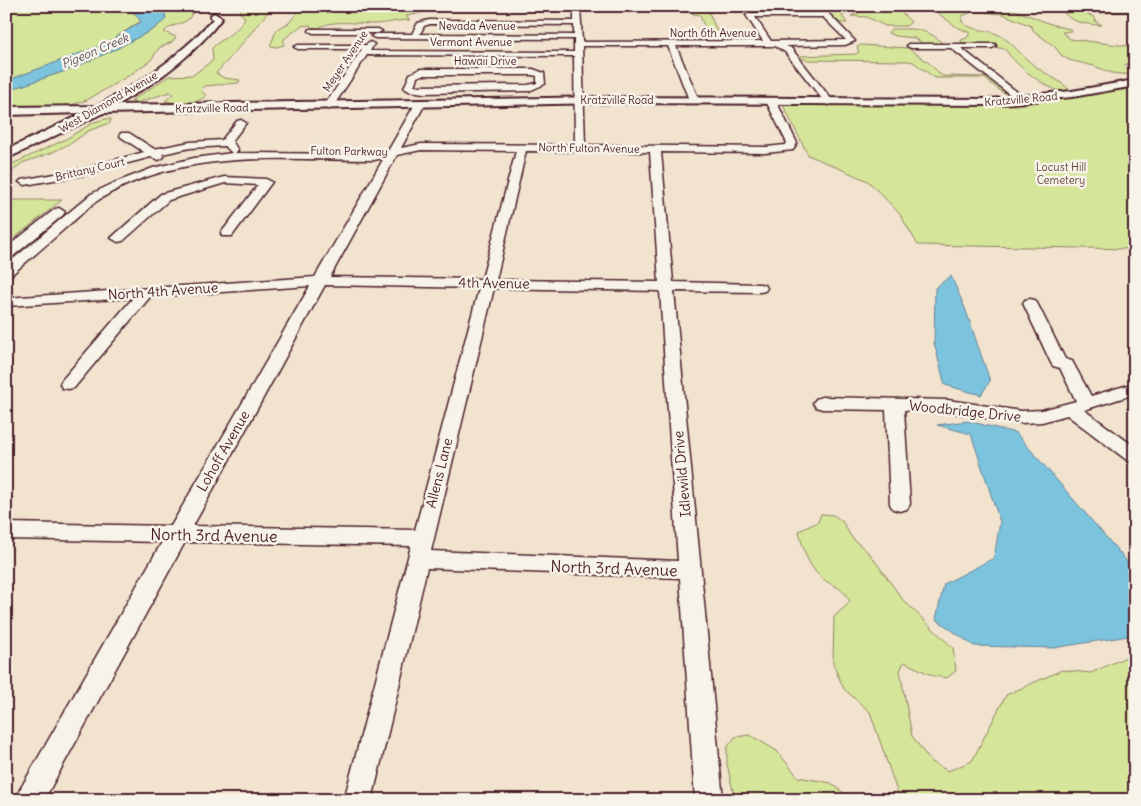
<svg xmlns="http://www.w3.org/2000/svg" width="1141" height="806" viewBox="0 0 1141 806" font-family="Delius,sans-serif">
  <rect width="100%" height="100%" fill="#f1e3ce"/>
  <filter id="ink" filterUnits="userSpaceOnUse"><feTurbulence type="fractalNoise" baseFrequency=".02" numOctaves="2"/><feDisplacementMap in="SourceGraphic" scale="10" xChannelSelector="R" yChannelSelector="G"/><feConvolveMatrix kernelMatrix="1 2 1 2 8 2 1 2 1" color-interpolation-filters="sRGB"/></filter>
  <g filter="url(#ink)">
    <!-- green -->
    <g fill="#d5e69a" stroke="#908262">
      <path d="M6,6H111L135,13L141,21L105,44L6,81Z"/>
      <path d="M146,6H204L192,13C188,26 172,22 164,32L176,37L172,42L159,48L151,60L130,75L87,100L71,105L6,108V91L71,69L116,49L154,29L166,19L164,10Z"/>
      <path d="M244,6H270L268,12C250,33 235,54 216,73L224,78L240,80L238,83L205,86L201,90L206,96C196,105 178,104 165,101L173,94L170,92L136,103L131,101L169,76L193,75L213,60L212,48C223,37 240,32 245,17L239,12Z"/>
      <path d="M302,6H482L432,11L406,16L410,20C398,20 386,24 374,24C361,24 329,19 319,28L311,27L310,25L301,26L284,39V45L277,47L270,46L277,29L289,23Z"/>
      <path d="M666,6H706L718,33C706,35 703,24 700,15L693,14L692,8L685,10Z"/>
      <path d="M832,6H900L903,14L911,22L906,26H885L867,17L851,16L860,12L847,8L845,10L848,12L842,16L847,23H841L824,13L831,12Z"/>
      <path d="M935,6L988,9L990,8L988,6C1019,6 1040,24 1070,29L1071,31L1062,32L1070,39L1135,47V63L1126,64L1124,66L1133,75L1112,73L1094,66L1069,60L1061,55L1055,47L1034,31L1031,26L1003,14L974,11L962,16V22C973,32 986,28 999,35C1012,42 1020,54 1031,63C1043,73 1058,79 1070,90L1066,93C1047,90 1015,65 1005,49L961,42V40L967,38L970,33L957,27L939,14V8Z"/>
      <path d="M1039,6H1135V12L1086,13L1095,18L1096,22L1102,25C1090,25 1073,23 1065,14V9Z"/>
      <path d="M891,29C913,29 927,27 943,44H924L914,38L896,36L888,33Z"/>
      <path d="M861,45L908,48L928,62L942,76L983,77L988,78L1011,93H1003L984,78H935L913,62L908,61L808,60L800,58L799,56L856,54L859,52L857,47Z"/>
      <path d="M1135,88V249L918,245L899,213L868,181L808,155L782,103L1017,105Z"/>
      <path d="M105,119H111L110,123L88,131L73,142L51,153L22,163L6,177V167L66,139L94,122Z"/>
      <path d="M6,200H62L6,245Z"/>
      <path d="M821,514L833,515L842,521L852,538L870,554L903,600L953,648L956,671L947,678L933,676L904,662L900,671L912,736L931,762L948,771L972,761L1006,695L1062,670L1091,673L1135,653V800H900L870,712L844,689L833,664L834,617L850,602C841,584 834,589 821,577C808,567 802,546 799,531L818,522Z"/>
      <path d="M750,735L777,751L798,777L831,783L845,794L848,800H735L727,764V748L735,737Z"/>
    </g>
    <!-- water -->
    <g fill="#7cc4dd" stroke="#688296">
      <path d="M111,6H146L164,10L166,19L154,29L116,49L71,69L6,91V81L105,44L141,22L135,13Z"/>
      <path d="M951,276L965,308L990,381L981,395L945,385L934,343L935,288Z"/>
      <path d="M968,421L1016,433L1125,559L1135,576V635L1053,648L974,646L936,619L944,584L994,558L1000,522L971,434L937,425Z"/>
    </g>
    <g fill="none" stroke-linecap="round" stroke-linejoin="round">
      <defs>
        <g id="minor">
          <path d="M574,6H580L582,42L763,41L746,15L750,13H828L855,41L845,45L786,46L791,48L832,100L834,102L829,105L826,104L785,52L775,46H676L699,100L694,103L689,100L668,46H582L585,145L766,147L785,145L787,143L766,101L771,98L776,101L797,143L793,150L766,153L661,152L673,282L760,284L765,285L767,288L765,291L760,292L674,291L723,800H695L680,578L427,568L372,800H344L411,546L185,542L44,800H14L162,542L6,539V523L171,526L310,286L150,297L74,388L68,389L62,388L60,384L62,380L133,298L6,306V298L315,277L384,158L374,160C282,160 182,148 100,199C90,205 81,215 71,223C51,241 31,258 11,275L6,276V265L91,194L114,183L153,168L194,158L232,153L225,146L190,148L162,154L164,157L159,160L151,157L83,175L25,185L19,182L21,180L83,169L144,152L121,137L120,135L121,133H129L154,149L190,142L222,140L237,121L241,120L246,123L232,141L238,150L235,153L374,154L388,151L415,104L420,101L425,104L401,148L421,144L575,145L574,56L367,55L332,108L329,109L324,106L362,49H298L294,47L298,45H366L370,42L374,44L370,51L574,52V39L375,38L371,36L375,34H412L418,23L429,20L574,21ZM755,17H823L846,40L771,41ZM430,24L574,25V35L420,34L424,26ZM421,150L516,151L482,279L330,277L397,155ZM526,151L650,152L659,282L496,280ZM325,285L479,288L415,530L193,526ZM494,288L660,291L678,561L431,551Z"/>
          <path d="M310,29H378L382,31L378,33H313L309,31Z"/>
          <path d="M908,44H995L996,46L992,48H961L1026,99L1024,101H1018L951,48H911L907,46Z"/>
          <path d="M533,69L544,73L545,84L529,91L424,93L409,91L404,88L410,74L420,69ZM422,75H532L537,76V83L528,85L414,86L417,77Z"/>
          <path d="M224,177L266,179L272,182L232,236H222L221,233L258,185L225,183L169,200L123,241L118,242L111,238L161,194Z"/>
          <path d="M59,208L65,212L63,215L11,258L6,259V248L55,209Z"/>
          <path d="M1030,299L1035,300L1037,303L1065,359L1072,361L1091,396L1135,383V394L1084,410L1135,447V462L1128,461L1067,415L1042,422L1021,423L948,412L904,410L910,504L907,509L900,511L893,509L890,504L886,410L822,409L816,407L813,403L816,399L822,397L948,400L1021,411L1042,410L1076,401L1060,368L1053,366L1051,363L1023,303L1025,300Z"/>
        </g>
        <path id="major" d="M214,13L222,18C194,55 156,83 116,105L604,97L990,99L1072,91L1135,80V86L1072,97L990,105L604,103L103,113L6,159V150L84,113L6,115V107L98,106L144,79L170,60L194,39L213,19L210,16Z"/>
      </defs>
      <!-- minor casing -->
      <use href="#minor" stroke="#4a1f2b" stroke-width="3"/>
      <!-- major casing -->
      <use href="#major" stroke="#4a1f2b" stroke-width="4"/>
      <!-- minor -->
      <use href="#minor" fill="#f7f3e8" fill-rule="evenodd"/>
      <!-- major -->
      <use href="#major" fill="#f7f3e8" fill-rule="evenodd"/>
    </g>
  </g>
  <g text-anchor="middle" stroke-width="5" stroke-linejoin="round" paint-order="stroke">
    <!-- far-street labels -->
    <g font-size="11" fill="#4a1f2b" stroke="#f7f3e8">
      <text x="477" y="30">Nevada Avenue</text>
      <text x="713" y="37">North 6th Avenue</text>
      <text x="471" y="46">Vermont Avenue</text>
      <text transform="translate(345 61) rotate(-56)" y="4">Meyer Avenue</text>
      <text x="485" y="65">Hawaii Drive</text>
      <text transform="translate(1021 99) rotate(-5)" y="4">Kratzville Road</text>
      <text x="617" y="104">Kratzville Road</text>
      <text transform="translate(108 102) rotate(-30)" y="4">West Diamond Avenue</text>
      <text transform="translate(212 108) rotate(-1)" y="4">Kratzville Road</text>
      <text transform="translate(589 148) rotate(1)" y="4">North Fulton Avenue</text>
      <text transform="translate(349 151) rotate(1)" y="4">Fulton Parkway</text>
      <text transform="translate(90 169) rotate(-13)" y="4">Brittany Court</text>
    </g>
    <!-- far-park labels -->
    <g font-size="11" fill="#664741" stroke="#f7f3e8">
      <text x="1061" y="171">Locust Hill<tspan x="1061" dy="13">Cemetery</tspan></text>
    </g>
    <!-- far-water labels -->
    <g font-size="12" font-style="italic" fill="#595160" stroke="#f7f3e8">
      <text transform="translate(95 51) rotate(-23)" y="4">Pigeon Creek</text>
    </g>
    <!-- street labels -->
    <g font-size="14" fill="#4a1f2b" stroke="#f7f3e8">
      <text transform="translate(494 283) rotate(1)" y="5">4th Avenue</text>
      <text transform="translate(163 291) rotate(-4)" y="5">North 4th Avenue</text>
      <text transform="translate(965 411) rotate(6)" y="5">Woodbridge Drive</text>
      <text transform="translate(223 451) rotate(-60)" y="5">Lohoff Avenue</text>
      <text transform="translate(439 473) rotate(-76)" y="5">Allens Lane</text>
      <text transform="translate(682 474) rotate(-95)" y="5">Idlewild Drive</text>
    </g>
    <!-- near-street labels -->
    <g font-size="16" fill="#4a1f2b" stroke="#f7f3e8">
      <text transform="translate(214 535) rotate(1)" y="6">North 3rd Avenue</text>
      <text transform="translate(614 568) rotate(2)" y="6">North 3rd Avenue</text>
    </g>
  </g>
  <!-- margin -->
  <rect width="1141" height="806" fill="none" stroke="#f7f3e8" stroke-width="25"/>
  <rect x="12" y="12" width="1116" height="781" fill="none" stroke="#4a1f2b" stroke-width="2" filter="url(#ink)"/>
</svg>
